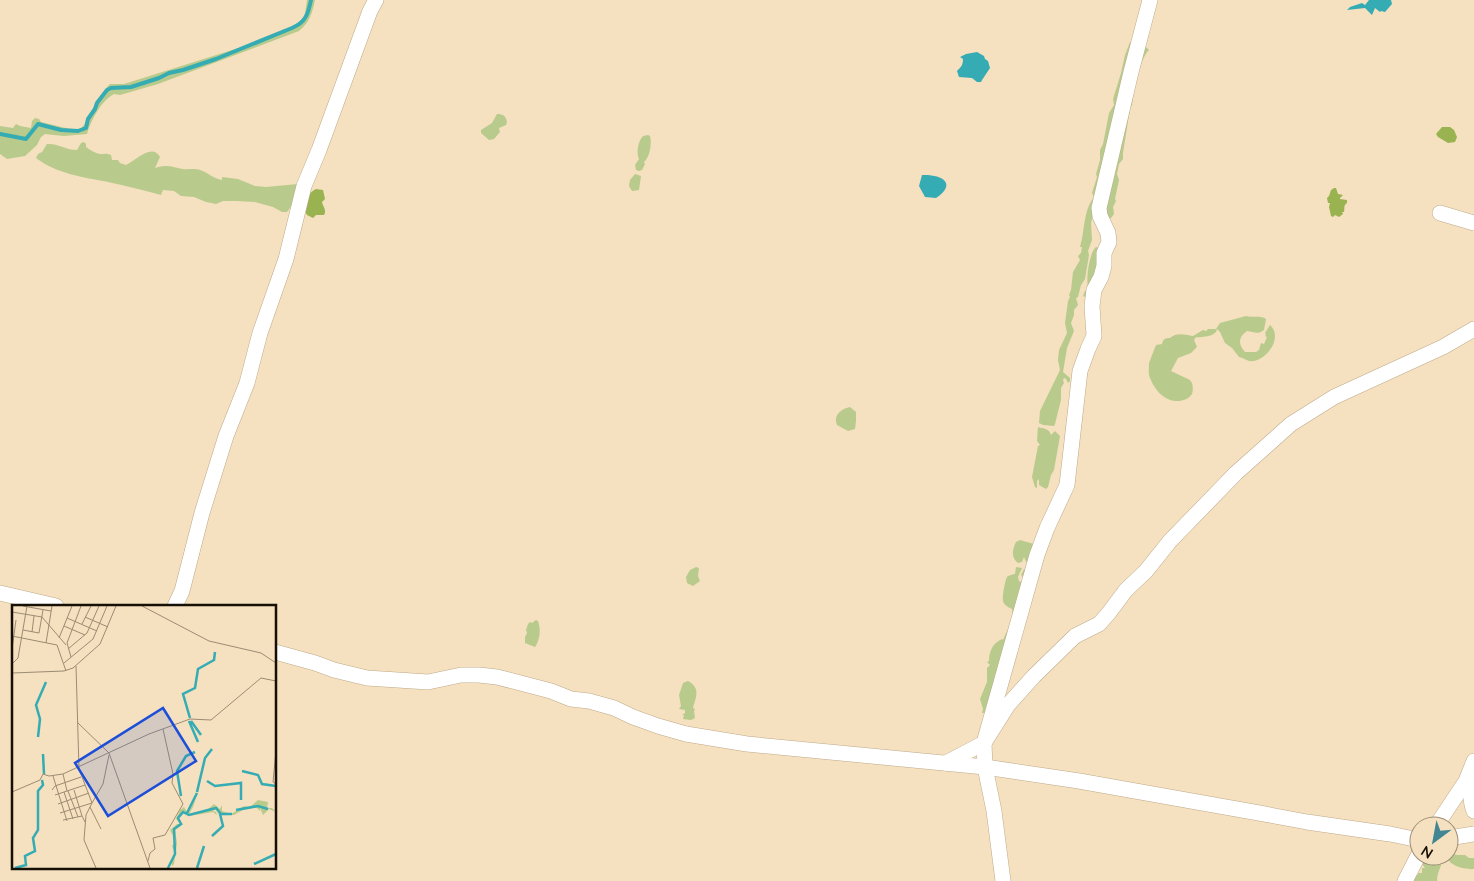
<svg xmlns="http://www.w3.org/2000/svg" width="1474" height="881" viewBox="0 0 1474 881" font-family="Lato,sans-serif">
  <rect width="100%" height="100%" fill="#f5e0bf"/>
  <!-- green -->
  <g fill="#b8cb8c">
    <path d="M307,0H315C312,13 310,22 299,31L158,84L120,95L114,94C101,101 91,120 87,134L64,136L45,134L41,137L37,145L25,156L7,159L0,154V126L13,128L16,124L20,126L31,128L32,121L35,118L39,119L41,122L78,131C86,125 89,116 94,107C98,100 107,96 107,87L110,84H124L264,40L298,25L304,21Z"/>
    <path d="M1130,42L1132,43L1091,223L1092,240L1088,251L1089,255L1085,279L1081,285L1078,297L1076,298L1078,305L1074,310V315L1071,323L1074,331L1067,348L1063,372L1070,378V381L1068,383L1066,379L1064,378L1063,380L1064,383L1061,388V400L1055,424L1054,426L1043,425L1039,423L1040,411L1060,370L1058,360L1059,350L1067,333L1065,323L1068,301L1070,297L1069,295L1071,290L1073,272L1080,260L1078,256L1081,253L1082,247H1080C1085,231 1083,211 1094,197L1092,193L1097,177L1096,174L1100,160V150L1103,144L1109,113L1114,105L1113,99L1121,73L1125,55Z"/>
    <path d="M1144,45L1149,50C1139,60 1134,91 1132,105L1130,109V113L1129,115L1123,153V159L1119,164L1117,174L1119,180L1115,199L1116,201L1113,207L1114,214L1111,218L1108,219L1103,211Z"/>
    <path d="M497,114C503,114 506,116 507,122L506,125L499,128L500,132L494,139L489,140L481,133V130L492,123Z"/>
    <path d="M648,135L650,136C652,143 650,157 644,162L645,164L642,170L639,171L636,170L635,165L639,159C636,153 638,141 643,136Z"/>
    <path d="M84,142L86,144V147C90,150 95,153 100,154C104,154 106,153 111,155L112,160H118L120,163L126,165C137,160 152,143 160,157L155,168C168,164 171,167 183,169C189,170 194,168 200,170C207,172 214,179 222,180V177L238,179L255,186L266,187L298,184C296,194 294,204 287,212H282L273,207L255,202L236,201H223L216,204L206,202L194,197L181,196L174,191L163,190L161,195C144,190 126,186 108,182C83,177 57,174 36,158L38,154L42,152L47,144C58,143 66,150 77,150L81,143Z"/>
    <path d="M635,174L641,176L639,190L632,191L629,186L630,180Z"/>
    <path d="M1096,247L1099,248L1102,255L1087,300L1085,297L1083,296L1085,291L1088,289C1086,279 1089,253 1096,247Z"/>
    <path d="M1246,316C1253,318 1261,315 1266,319L1264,330C1257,335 1255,332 1247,331C1238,337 1238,344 1245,352H1256L1259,350L1261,343L1264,344L1267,337L1265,336L1266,335L1265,333L1270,325C1283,336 1268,359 1254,361C1247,362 1245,358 1239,357L1232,348L1225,343L1220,332L1217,329L1216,332L1212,335C1210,336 1198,338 1196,337L1194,340L1197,347L1191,353L1178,358L1171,371L1190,380L1192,383C1193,386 1193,391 1192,394C1188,401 1176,403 1168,399C1160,396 1153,386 1150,378C1148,374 1149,368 1149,363L1156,345L1162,344C1163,340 1164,338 1170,338C1177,332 1185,335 1193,336L1203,330L1206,331L1208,329H1216L1220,323Z"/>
    <path d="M850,407L856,412V421L855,429L848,431L837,425C833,415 841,409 850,407Z"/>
    <path d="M1038,427C1044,429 1049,428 1051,435L1055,431L1060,436L1054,470L1051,475L1048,487L1046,489L1039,485V479L1037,481V488L1035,487L1032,477L1038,446L1040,445L1037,441Z"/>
    <path d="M1020,540L1034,544L1030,560L1026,562L1024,557L1022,562L1018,563C1011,558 1012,550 1016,542Z"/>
    <path d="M696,567L699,568L698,576L700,581L693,586L687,583L686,577L690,570Z"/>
    <path d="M1016,567L1022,568L1018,577L1019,581L1021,582L1024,578L1021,575L1024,569H1027L1028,575L1010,634L1003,651L1002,661L992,702L990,708V710L984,713H982L983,709L980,699L987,682V668L990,665L987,662L989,661C989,651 993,643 1002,639L1003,640C1007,630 1014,620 1012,609C1008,607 1004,605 1003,601C1002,598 1005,580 1007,577C1008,576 1013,574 1015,574Z"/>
    <path d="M536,620L538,621C541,629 540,640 535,647L525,643V637L527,633L526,630L528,624L530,622L532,623Z"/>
    <path d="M688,681C701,688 696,697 693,708L695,709L694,711L695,718L691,720L683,719L684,715H682L685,713V710L679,709L681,706L679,695L683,683Z"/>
    <path d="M1449,853L1457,855H1465L1469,858H1474V869C1465,870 1447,865 1447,856H1449Z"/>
    <path d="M1431,856H1442C1443,866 1437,871 1437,881H1412L1419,873H1422V868H1425L1422,864L1428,858L1432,859Z"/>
  </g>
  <!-- forest -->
  <g fill="#99b351">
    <path d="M1442,127H1450L1454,130L1457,137L1455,142L1448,143L1438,137L1436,134Z"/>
    <path d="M1334,188H1336L1338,194L1343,195L1340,198V199L1347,200V203C1343,206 1345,208 1344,212H1342L1343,214L1339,217L1335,215L1333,217L1331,216L1329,207L1330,203H1328L1327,198L1329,196L1331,190Z"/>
    <path d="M316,189L323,190L325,199L322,202C323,207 327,210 324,215H316L313,218L307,215L305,211C307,202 307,193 316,189Z"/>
  </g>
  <!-- water -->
  <g fill="#35acb3">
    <path d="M1369,0H1391L1392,4L1385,12L1381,11L1380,12L1375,8L1372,15L1365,8L1347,10L1350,7L1362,3L1365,5Z"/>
    <path d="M977,52L984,56L985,59L988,61L990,68L982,80L981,82H977L972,78L959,77L957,71C961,67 963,65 963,59L960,57L966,54Z"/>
    <path d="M922,175C941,174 958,183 936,198L925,197L919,186Z"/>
  </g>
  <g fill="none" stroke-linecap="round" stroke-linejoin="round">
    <!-- stream -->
    <path stroke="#35acb3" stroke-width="4" d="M0,134L26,139L38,124L61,130L78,131L86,128L88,119L95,109L97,103L107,90L111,88L131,87L159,78L169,73L183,70L216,59L292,28C306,22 308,14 311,0"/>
    <defs>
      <g id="minor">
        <path d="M1440,213L1474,223"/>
        <path d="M0,593L56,606"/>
        <path d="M175,606L182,591L202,513L226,436L247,383L260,333L286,259L304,186L319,150L370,11L376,0"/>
        <path d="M275,652L315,663L334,670L367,678L428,682L461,675H479L497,677L551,691L571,699L589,701L614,708L633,717L658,726L686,734L747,744L985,767L1079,781L1259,813L1307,822L1390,834L1419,840"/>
        <path d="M946,763L984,743L1008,705L1034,676L1075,636L1099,624L1108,614L1126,590L1146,571L1170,541L1236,473L1291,424L1334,397L1443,347L1474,329"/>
        <path d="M1472,773C1471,786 1469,799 1474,811"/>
        <path d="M1436,826L1466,781L1474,761"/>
        <path d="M1449,838L1474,834"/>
        <path d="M1003,881L994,811L985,767L984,743L1037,555L1047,528L1067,485L1080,371L1088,349L1094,336L1092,306L1094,290L1101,277L1104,266V253L1109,242L1108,233L1100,216L1099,208L1131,72L1150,0"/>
        <path d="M1405,881L1419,854"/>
      </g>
    </defs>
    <!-- minor casing -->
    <use href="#minor" stroke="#beaa8a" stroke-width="16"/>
    <!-- minor -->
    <use href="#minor" stroke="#fff" stroke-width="15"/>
  </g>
  <!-- overview -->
  <g transform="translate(12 605)">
    <rect width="264" height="264" fill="#f5e0bf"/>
    <path d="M185,190L181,202L177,209L195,205L202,199L208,204L210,200V206L219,209L232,201L236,202L222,210H209L208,212L204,204L201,206L204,207L205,210L201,207L177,211L172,208L166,214L171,219L163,225L165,238L162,259L160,261L159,257L155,263L163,248L160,241L164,237L158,225L165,219H169L164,214L168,205L172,202L175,207L178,205ZM246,195L256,197L255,203H260L264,207L257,204L251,210L248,203V206L245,203H237Z" fill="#b8cb8c"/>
    <path fill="none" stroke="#35acb3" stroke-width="2.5" d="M178,113L171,89L183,83L186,64L202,55L203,47M177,116L186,137M179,116L189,130M26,132L28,114L24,100L34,77M31,149L32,169M230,166L246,170L250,179L264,181M195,176L203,181L229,178V195M185,187L193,153L200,144M169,191L165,166L174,151L183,147M224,205L246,201L256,204M175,208L185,188M200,231L211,221L208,209M242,259L264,249M3,263L14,260L13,251L23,246L21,233L26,225V186L31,180L30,175M156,263L163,249L162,224L169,219L166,213L171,207L177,210L204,203L209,209H220M185,263L192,241"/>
    <path fill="none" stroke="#9c8c74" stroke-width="1" d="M11,1L39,6M130,1L197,36L249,48L264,58M0,7L30,12L54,40M73,12L96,22M55,13L85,26M70,19L79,1M52,21L73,30M11,25L27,28L31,5M20,27L22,11M0,31L45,40L54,66M47,33L60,1M34,38L40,1M0,44L4,15M56,44L75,28L87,1M59,52L55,38L69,1M52,58L81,34L95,1M0,59L6,53L15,1M64,61L67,164L80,198L74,210L72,235L84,263M0,68L52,66L61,63L88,39L104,1M65,117L97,148L138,263M264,146L261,177L264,179M51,169L55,186M41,171L55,216M40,185L43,181L69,172M62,185L70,211M56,186L66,212M0,187L28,175L31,169L37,171L51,169L137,129L178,114L199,115L249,73L264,76M52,187L61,214M43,190L73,180M46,199L77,188M78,202L89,224M48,208L80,198L91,179L97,150M51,215L70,211L73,217M136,256L138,248L143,244L141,233L153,230L171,199L160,178L161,169L151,124"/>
    <path fill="#1d4ed8" fill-opacity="0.15" stroke="#1d4ed8" stroke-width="2.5" d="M151,103L184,156L96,211L63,158Z"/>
    <rect width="264" height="264" fill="none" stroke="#160f04" stroke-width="2.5"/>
  </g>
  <!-- north arrow -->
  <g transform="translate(1434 841) rotate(212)"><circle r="24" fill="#f5e0bf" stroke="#9c8c74"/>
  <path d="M0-4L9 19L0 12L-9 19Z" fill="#428694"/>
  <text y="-8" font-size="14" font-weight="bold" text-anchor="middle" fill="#160f04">N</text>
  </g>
</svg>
